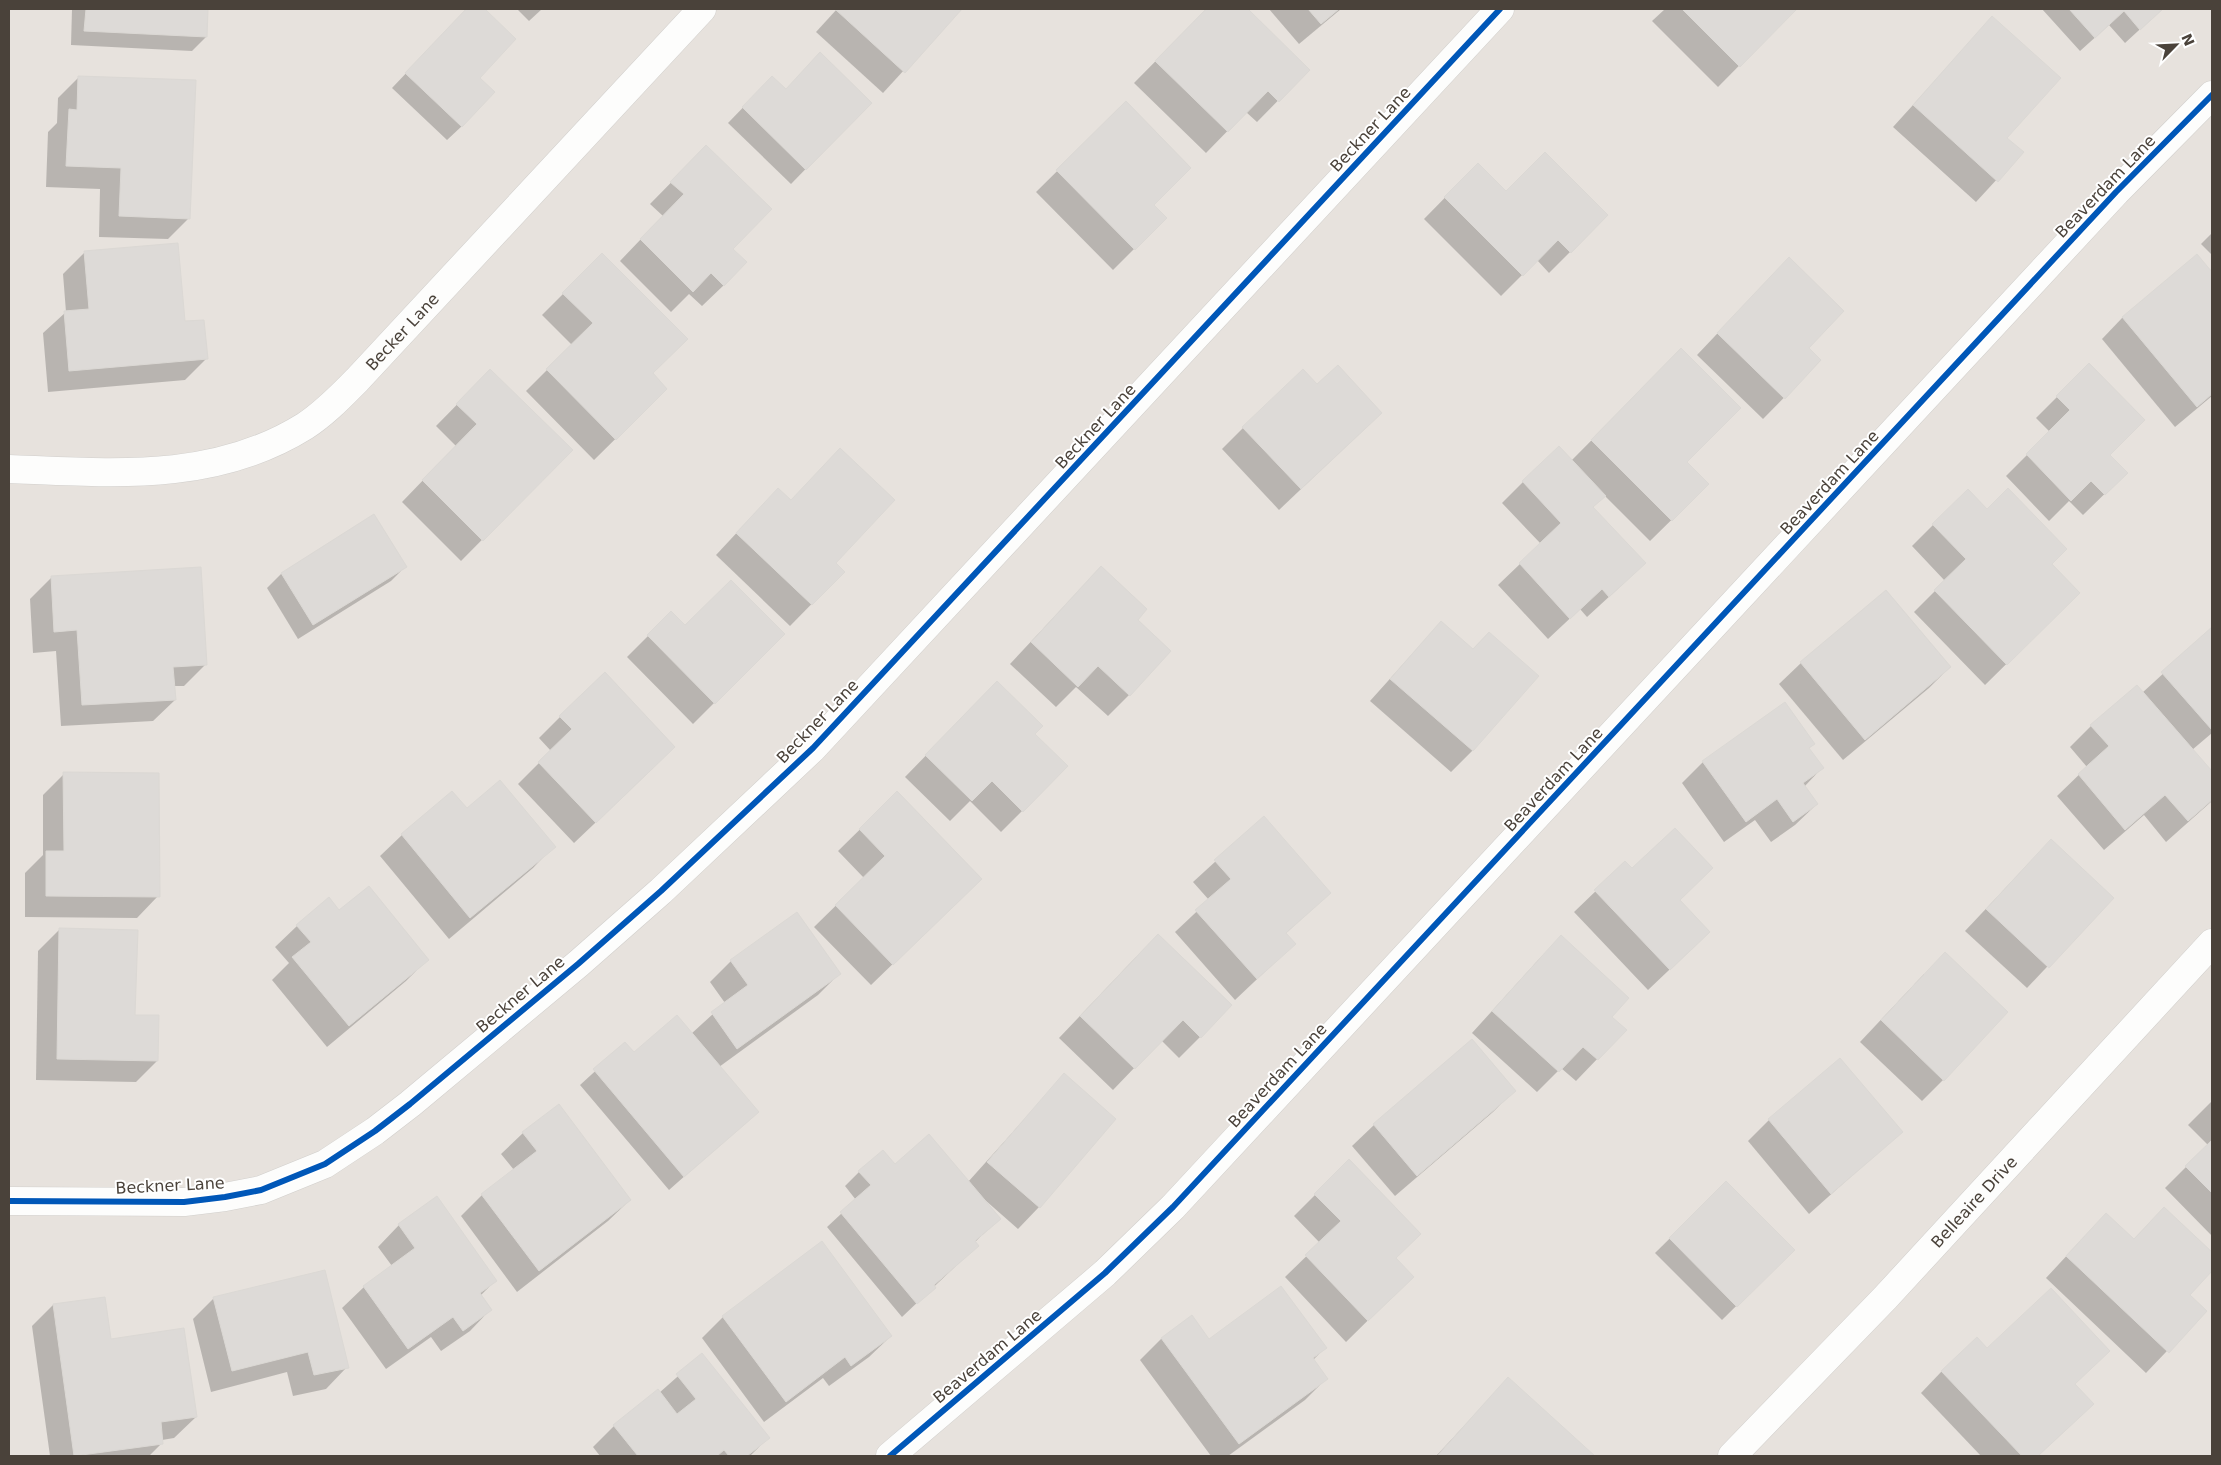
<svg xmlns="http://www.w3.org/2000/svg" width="2221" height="1465" viewBox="0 0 2221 1465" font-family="'DejaVu Sans',sans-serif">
  <rect width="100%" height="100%" fill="#f3f1ee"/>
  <!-- residential -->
  <rect fill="#e7e2dd" x="9" y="9" width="2203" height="1447"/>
  <!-- shadow -->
  <g fill="#0003">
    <path d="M72,9H207L206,37L192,51L71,45Z"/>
    <path d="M467,9H483L514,39L478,78L462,126L447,140L392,88Z"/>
    <path d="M517,9H542L529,21Z"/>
    <path d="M837,9H960L883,93L816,32Z"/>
    <path d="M1207,9H1246L1308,70L1257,122L1246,112L1206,153L1134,83Z"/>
    <path d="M1269,9H1341L1299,44Z"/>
    <path d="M1665,9H1795L1718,87L1652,21Z"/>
    <path d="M2042,9H2162L2125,43L2109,25L2080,51Z"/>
    <path d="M1992,18L2006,138L2022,152L1976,202L1893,127Z"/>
    <path d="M79,77L189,218L168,239L99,237L100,189L46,187L48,132L57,123L58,98Z"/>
    <path d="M785,90L870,103L791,184L728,123L758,92Z"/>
    <path d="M1126,103L1152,205L1165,218L1113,270L1036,192Z"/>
    <path d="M706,147L732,249L724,285L702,306L689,294L671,312L620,261L663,216L650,204Z"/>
    <path d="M1478,164L1506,193L1607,215L1549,273L1537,260L1501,296L1424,219Z"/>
    <path d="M2212,233V255L2201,244Z"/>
    <path d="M84,253L183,323L206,359L185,380L48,392L43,333L66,312L63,274Z"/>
    <path d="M602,255L651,374L666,389L594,460L526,391L572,345L542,315Z"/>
    <path d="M2197,255L2212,274V396L2175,427L2102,339L2123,317Z"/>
    <path d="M1768,280L1807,348L1820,361L1763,419L1697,355Z"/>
    <path d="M1681,350L1686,462L1708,484L1650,541L1604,495L1592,508L1623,584L1587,617L1580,609L1548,639L1498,585L1541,544L1502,503L1523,482L1571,461Z"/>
    <path d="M2089,365L2108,455L2126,473L2083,515L2069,501L2049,521L2006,476L2050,432L2036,418Z"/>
    <path d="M490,371L571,450L461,561L402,502L456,446L436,426Z"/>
    <path d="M1243,428L1359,434L1279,510L1222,449Z"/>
    <path d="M1968,490L1987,511L2050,564L2057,614L1985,685L1914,612L1945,581L1912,546Z"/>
    <path d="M757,511L834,563L843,572L790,626L716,555Z"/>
    <path d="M374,516L405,567L391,581L298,639L267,588L281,574Z"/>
    <path d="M1101,567L1136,620L1129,695L1108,716L1076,687L1056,707L1010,664Z"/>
    <path d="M51,578L206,664L184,686H174L175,700L153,721L61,726L56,651L33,653L30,599Z"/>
    <path d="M1886,591L1950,667L1929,688L1843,760L1779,684L1801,663Z"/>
    <path d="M671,613L685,627L783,634L693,724L627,657Z"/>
    <path d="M1441,622L1472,650L1489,633L1473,750L1451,772L1370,701Z"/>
    <path d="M2212,629V733L2192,750L2212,773V801L2166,842L2144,815L2104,850L2057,796L2087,767L2070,747L2091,726L2142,693Z"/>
    <path d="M976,704L1033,734L1022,811L1001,832L970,801L950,821L905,777Z"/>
    <path d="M560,717L653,768L574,843L518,784L551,751L539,738Z"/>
    <path d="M1813,744L1808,749L1822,768L1804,787L1817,804L1795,825L1771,842L1755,820L1724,842L1682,783L1703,762Z"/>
    <path d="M64,774L158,896L137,918L25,917V873L43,855V795Z"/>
    <path d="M452,793L467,810L554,846L533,868L449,939L380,856L402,835Z"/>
    <path d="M897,793L959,900L871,985L814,927L864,878L838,851Z"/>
    <path d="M1263,818L1329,893L1285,934L1294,944L1235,1000L1175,932L1209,900L1193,882Z"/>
    <path d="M2030,862L2112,898L2027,988L1965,931Z"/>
    <path d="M1625,863L1632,870L1679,900L1687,953L1648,990L1574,912Z"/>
    <path d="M339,912L427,960L406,981L327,1047L272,980L289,963L275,947L297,926Z"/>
    <path d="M60,929L134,1016L157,1061L136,1082L36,1080L38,951Z"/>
    <path d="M1136,957L1200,1037L1179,1058L1161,1040L1113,1090L1059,1038Z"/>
    <path d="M1540,958L1625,1030L1576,1081L1561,1068L1537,1092L1472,1033Z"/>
    <path d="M731,961L839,974L818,995L719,1067L757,1112L669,1190L580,1085L625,1044L634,1054L691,1034L725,1003L710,982Z"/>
    <path d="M1924,974L1943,1080L1922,1101L1860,1042Z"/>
    <path d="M1472,1041L1514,1091L1493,1112L1395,1196L1352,1146L1374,1125Z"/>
    <path d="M1840,1060L1901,1132L1809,1214L1748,1141L1769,1120Z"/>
    <path d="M1064,1075L1114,1119L1039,1207L1018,1229L985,1200L999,1219L975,1242L977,1246L902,1317L827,1227L856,1200L845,1186L859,1172L895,1166L968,1182Z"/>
    <path d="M2212,1101V1236L2165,1188L2208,1145L2188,1125Z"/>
    <path d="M558,1106L630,1200L608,1221L517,1292L461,1216L482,1195L514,1170L501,1154L523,1133Z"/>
    <path d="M1349,1161L1394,1258L1412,1277L1346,1342L1285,1277L1320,1243L1294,1216Z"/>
    <path d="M1726,1183L1793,1250L1722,1320L1655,1253Z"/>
    <path d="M2164,1209L2212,1254V1269L2188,1295L2205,1311L2146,1373L2046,1278L2085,1236L2133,1240Z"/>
    <path d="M399,1225L496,1280L481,1295L491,1309L470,1331L441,1351L431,1337L386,1369L342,1308L364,1287L392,1266L378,1247Z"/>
    <path d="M214,1298L347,1367L326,1389L293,1396L287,1372L211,1392L193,1319Z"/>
    <path d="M53,1305L110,1341L196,1417L174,1438L162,1440V1443L149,1456H50L32,1326Z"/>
    <path d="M723,1317L891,1336L869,1357L829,1386L823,1378L764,1422L702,1338Z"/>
    <path d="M1192,1317L1208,1340L1325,1348L1313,1360L1326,1379L1305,1400L1228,1456H1211L1140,1360L1161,1339Z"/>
    <path d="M1987,1350L2071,1425L2037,1456H1981L1921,1393L1942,1371Z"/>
    <path d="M702,1355L768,1438L750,1456H600L593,1447L614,1426L659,1393Z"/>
    <path d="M1508,1379L1593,1456H1436Z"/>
  </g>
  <!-- building -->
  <g fill="#dddad7" stroke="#dbd8d4">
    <path d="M86,9H208L207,37L84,31Z"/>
    <path d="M466,9H485L516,39L480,78L495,92L462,127L405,73Z"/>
    <path d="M838,9H962L905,73L836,10Z"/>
    <path d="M1206,9H1248L1310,70L1279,102L1268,91L1228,132L1155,61Z"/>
    <path d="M1308,9H1339L1321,24Z"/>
    <path d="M1682,9H1797L1740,67Z"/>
    <path d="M2069,9H2163L2140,30L2124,11L2095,38Z"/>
    <path d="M1992,16L2061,78L2007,138L2024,152L1998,182L1913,105Z"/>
    <path d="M820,52L872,103L806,170L742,107L772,76L786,89Z"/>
    <path d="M78,76L196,80L190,219L119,216L121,168L66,166L69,109L77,110Z"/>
    <path d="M1126,101L1191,168L1154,205L1167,218L1135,250L1056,170Z"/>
    <path d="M706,145L772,209L733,249L747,262L724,286L711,273L693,292L640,239L684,194L670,182Z"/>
    <path d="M1545,152L1608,215L1571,253L1558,240L1523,276L1444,197L1478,163L1506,191Z"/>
    <path d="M178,243L185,321L204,320L208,359L69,371L64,311L89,309L84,251Z"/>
    <path d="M602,253L688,339L653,373L667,389L616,440L546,369L593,323L562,293Z"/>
    <path d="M2197,254L2212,272V394L2197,407L2122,317Z"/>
    <path d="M1789,257L1844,311L1809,348L1821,360L1785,399L1717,333Z"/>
    <path d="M1681,348L1741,408L1687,462L1709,484L1672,521L1591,440Z"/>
    <path d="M2089,363L2145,420L2110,455L2128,473L2105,495L2091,481L2071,501L2026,454L2070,410L2056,396Z"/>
    <path d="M1338,365L1382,413L1301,489L1242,427L1303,369L1317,384Z"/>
    <path d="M490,369L573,450L483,541L422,480L477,424L456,404Z"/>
    <path d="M1559,446L1606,496L1593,507L1646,563L1609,597L1602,589L1570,619L1519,563L1561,523L1522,481Z"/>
    <path d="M840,448L895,500L836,563L845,572L812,605L736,533L778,488L791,500Z"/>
    <path d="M2008,488L2067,549L2052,564L2080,593L2007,665L1934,590L1966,559L1932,524L1968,489L1987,509Z"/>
    <path d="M374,514L407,567L313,625L281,573Z"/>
    <path d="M1101,566L1147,609L1138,620L1171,651L1130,696L1098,666L1078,687L1031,642Z"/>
    <path d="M201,567L207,665L173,667L176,700L82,705L77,630L54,632L51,576Z"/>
    <path d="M731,580L785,634L715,704L647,635L671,611L685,625Z"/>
    <path d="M1886,590L1951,667L1865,740L1800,662Z"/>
    <path d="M1441,621L1473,649L1489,632L1539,676L1473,751L1390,679Z"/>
    <path d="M2212,627V730L2161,672Z"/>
    <path d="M605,672L675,747L596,823L538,762L572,729L559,716Z"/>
    <path d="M997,681L1043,726L1035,734L1068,766L1023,812L992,781L972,801L925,755Z"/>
    <path d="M2137,685L2212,771V800L2188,821L2165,795L2125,830L2078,774L2109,746L2090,725Z"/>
    <path d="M1785,702L1815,744L1809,748L1824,768L1803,783L1818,804L1793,822L1777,799L1746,822L1702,761Z"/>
    <path d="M63,772L159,773L160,897L46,896V851H64Z"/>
    <path d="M500,780L556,847L470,918L401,834L452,791L467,808Z"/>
    <path d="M897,791L982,879L893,965L835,905L885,856L859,829Z"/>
    <path d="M1264,816L1331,893L1286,933L1296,944L1257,979L1195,910L1231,879L1214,860Z"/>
    <path d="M1675,828L1713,868L1680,900L1710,932L1670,970L1594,890L1625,861L1632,868Z"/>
    <path d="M2051,839L2114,898L2049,968L1986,909Z"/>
    <path d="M369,886L429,960L349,1026L292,957L311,942L296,925L329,897L339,910Z"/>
    <path d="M797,912L841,974L737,1049L711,1012L748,985L730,960Z"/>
    <path d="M59,928L138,930L135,1015H159L158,1061L57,1059Z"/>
    <path d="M1158,934L1232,1005L1201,1038L1183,1020L1135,1069L1080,1016Z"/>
    <path d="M1561,935L1629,998L1612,1017L1627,1030L1598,1060L1583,1047L1559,1072L1492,1011Z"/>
    <path d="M1945,952L2008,1012L1944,1081L1881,1020Z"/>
    <path d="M677,1015L759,1112L684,1177L593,1069L625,1042L634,1052Z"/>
    <path d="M1472,1039L1516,1091L1417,1176L1373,1124Z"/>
    <path d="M1840,1058L1903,1132L1831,1194L1768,1119Z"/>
    <path d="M1064,1073L1116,1119L1040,1208L987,1162Z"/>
    <path d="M559,1104L631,1200L539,1271L481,1194L537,1151L522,1132Z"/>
    <path d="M929,1134L1001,1219L975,1241L979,1246L934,1285L936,1288L917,1304L840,1212L871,1185L858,1171L883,1150L895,1164Z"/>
    <path d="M2212,1140V1193L2185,1166Z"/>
    <path d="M1349,1159L1421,1234L1396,1258L1414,1277L1368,1321L1305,1255L1341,1221L1314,1194Z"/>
    <path d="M1726,1181L1795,1250L1737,1307L1669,1238Z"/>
    <path d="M437,1196L497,1281L480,1293L492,1310L463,1331L453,1317L408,1349L363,1286L415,1248L398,1224Z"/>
    <path d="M2164,1207L2212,1252V1271L2190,1295L2207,1311L2169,1353L2066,1256L2106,1213L2134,1239Z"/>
    <path d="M822,1241L892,1336L851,1366L845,1357L786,1402L722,1316Z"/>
    <path d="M325,1270L349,1368L314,1375L308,1352L232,1371L213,1297Z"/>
    <path d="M1281,1286L1327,1348L1313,1358L1328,1379L1239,1444L1161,1338L1192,1315L1209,1339Z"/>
    <path d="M2051,1288L2110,1351L2075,1384L2094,1404L2038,1456H2022L1941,1371L1977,1337L1987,1348Z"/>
    <path d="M105,1297L111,1339L184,1328L197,1417L161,1422L163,1444L74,1456L53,1304Z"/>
    <path d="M702,1353L770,1438L747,1456H729L724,1450L717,1456H638L613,1425L658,1389L677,1414L696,1399L676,1374Z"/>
    <path d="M1508,1377L1595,1456H1437Z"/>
  </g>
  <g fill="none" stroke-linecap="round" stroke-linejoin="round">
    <defs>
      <g id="minor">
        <path id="s1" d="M9,469C112,473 214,483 305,426C325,413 341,396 357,380L702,9"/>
        <path d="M9,1201L184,1202L225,1197L261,1190L325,1164L375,1131L410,1104L578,964L661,891L813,748L1500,9"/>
        <path d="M890,1456L1105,1273L1173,1207L2116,192L2212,95"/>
        <path id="s2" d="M1732,1456L1885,1298L2212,943"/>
      </g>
    </defs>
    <!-- minor casing -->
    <use href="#minor" stroke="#d1cfcc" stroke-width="29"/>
    <!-- minor -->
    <use href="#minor" stroke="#fdfdfc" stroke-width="28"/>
    <defs>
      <g id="cycleway">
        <path d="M9,1201L184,1202L225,1197L261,1190L325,1164L375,1131L410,1104L578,964L661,891L813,748L1500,9"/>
        <path d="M890,1456L1105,1273L1173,1207L2116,192L2212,95"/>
      </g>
    </defs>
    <!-- cycleway casing -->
    <use href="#cycleway" stroke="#fff" stroke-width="9"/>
    <!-- cycleway -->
    <use href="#cycleway" stroke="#0057b8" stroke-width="6"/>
  </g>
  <g text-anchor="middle" stroke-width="4" stroke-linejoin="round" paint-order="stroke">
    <!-- street labels -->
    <g font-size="16" fill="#4a423a" stroke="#fff">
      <text transform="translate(1370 129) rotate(-47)" y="6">Beckner Lane</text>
      <text transform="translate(2105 186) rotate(-46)" y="6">Beaverdam Lane</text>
      <text dy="6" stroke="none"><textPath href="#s1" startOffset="440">Becker Lane</textPath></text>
      <text transform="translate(1095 426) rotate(-47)" y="6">Beckner Lane</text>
      <text transform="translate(1829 482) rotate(-47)" y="6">Beaverdam Lane</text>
      <text transform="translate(817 721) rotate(-46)" y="6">Beckner Lane</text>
      <text transform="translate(1553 779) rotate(-47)" y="6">Beaverdam Lane</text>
      <text transform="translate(520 994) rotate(-40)" y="6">Beckner Lane</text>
      <text transform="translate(1277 1075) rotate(-47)" y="6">Beaverdam Lane</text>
      <text transform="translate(170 1185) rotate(-3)" y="6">Beckner Lane</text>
      <text dy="6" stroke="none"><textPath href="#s2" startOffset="351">Belleaire Drive</textPath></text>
      <text transform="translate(987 1356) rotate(-40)" y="6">Beaverdam Lane</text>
    </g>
  </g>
  <!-- border -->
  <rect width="2221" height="1465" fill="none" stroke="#4a423a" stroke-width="20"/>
  <!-- north arrow -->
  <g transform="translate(2176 45) rotate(66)" stroke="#ffffff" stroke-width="4" paint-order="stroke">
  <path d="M0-4L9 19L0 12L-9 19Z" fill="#4a423a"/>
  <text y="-8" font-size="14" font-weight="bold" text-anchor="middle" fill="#4a423a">N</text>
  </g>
</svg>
